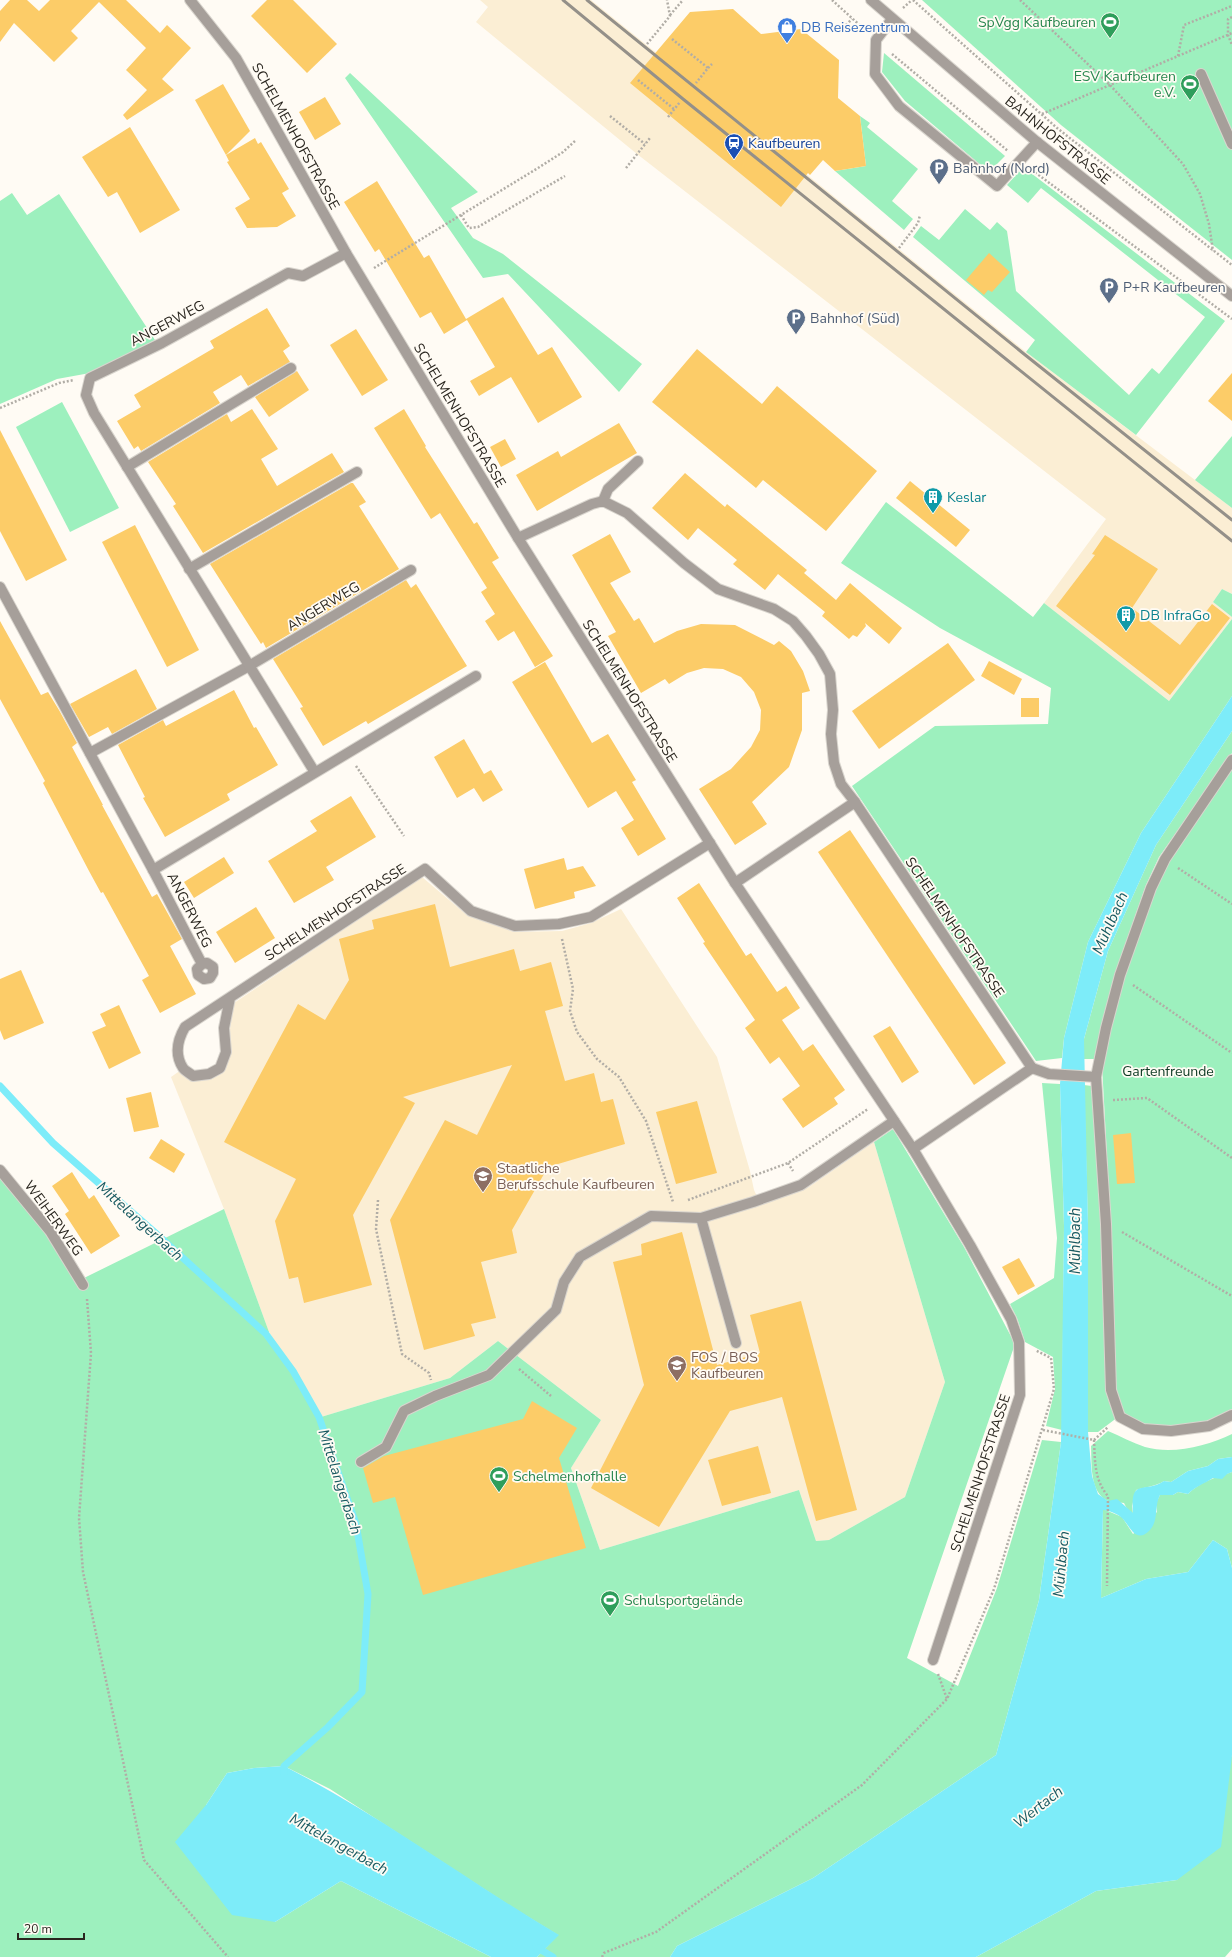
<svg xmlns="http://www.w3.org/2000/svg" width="1232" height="1957" viewBox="0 0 1232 1957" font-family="'Nunito Sans',sans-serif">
  <rect width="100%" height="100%" fill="#fffbf4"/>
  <!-- built -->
  <g fill="#fbeed4">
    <path d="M480,0H591L1026,352L1232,508V594L1222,589L1213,602L1232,617V619L1169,701L1044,603L1106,519L637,154L476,22L488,7Z"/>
    <path d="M422,877L468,916L514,932L562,931L591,923L621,909L717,1057L750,1171L754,1190L760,1203L809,1187L874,1142L945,1382L905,1497L829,1540L816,1541L799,1490L600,1550L571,1468L601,1420L498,1341L450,1378L321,1417L269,1332L224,1209L171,1077L181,1070L193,1081L209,1080L224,1072L231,1051L230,1029L234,1003Z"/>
  </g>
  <!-- green -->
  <g fill="#9df0be">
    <path d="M922,0H1232V260L1061,125Z"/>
    <path d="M884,53L1005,156L989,172L905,101L882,72Z"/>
    <path d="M350,73L478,192L451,208L473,238L503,254L642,364L619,392L508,274L483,278L345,78Z"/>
    <path d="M860,116L870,123L867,127L918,169L892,201L913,219L904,230L835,171L866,166Z"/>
    <path d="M1023,167L1225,321L1136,435L1026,352L1035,340L913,237L921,226L939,240L965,209L990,230L997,222L1007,231L1016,291L1129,395L1152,368L1159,374L1205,317L1041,188L1028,203L1007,185Z"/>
    <path d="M12,193L27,215L59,194L155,340L90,373L57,379L0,404V201Z"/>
    <path d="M62,402L119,508L70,532L16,427Z"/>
    <path d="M1232,436V508L1195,480Z"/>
    <path d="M886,502L1033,617L1044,603L1169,701L1232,619V696L1141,833L1088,942L1064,1038L1062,1058L1036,1061L852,786L935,726L1048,724L1051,688L940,628L841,563Z"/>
    <path d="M1222,589L1232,594V617L1213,602Z"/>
    <path d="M1232,731V753L1159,857L1146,885L1115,974L1094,1059H1084V1039L1108,951L1156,845Z"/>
    <path d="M1232,769V1409L1207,1421L1169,1427L1142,1424L1124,1415L1116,1390L1111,1229L1102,1065L1122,982L1152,893L1169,860Z"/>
    <path d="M1042,1083L1060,1084L1064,1226L1062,1430L1046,1426L1055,1389L1053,1357L1025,1342L1017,1318L1010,1304L1054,1278L1057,1238Z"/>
    <path d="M1084,1085L1092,1086L1118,1417L1098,1432H1088V1224Z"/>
    <path d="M893,1129L964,1247L1015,1344L907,1658L958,1686L997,1588L1042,1440L1061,1442L1039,1600L996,1755L813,1878L677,1946L670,1957H537L558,1935L512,1907L330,1789L284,1766L254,1768L227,1773L206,1805L275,1922L341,1881L491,1957H0V1178L84,1278L224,1209L269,1332L264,1336L291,1372L317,1418L354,1524L366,1594L361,1691L364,1694L370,1594L358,1523L321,1417L450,1378L498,1341L601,1420L571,1468L600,1550L799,1490L816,1541L829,1540L905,1497L945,1382L874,1142Z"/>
    <path d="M1108,1431C1120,1436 1133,1443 1145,1447C1173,1455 1207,1446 1232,1434V1457L1218,1459L1208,1466L1188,1471L1171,1482L1164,1481C1157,1486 1145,1487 1136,1490L1132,1506L1133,1514L1128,1511L1124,1503C1119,1502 1112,1502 1108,1501C1089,1492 1092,1463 1091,1446Z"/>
    <path d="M1232,1472V1568L1227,1549L1213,1540L1188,1572L1146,1579L1101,1598L1103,1509L1122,1517L1133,1534L1157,1512L1156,1503L1160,1495H1173L1178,1492L1188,1494C1200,1482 1216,1477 1232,1472Z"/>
    <path d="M1232,1755V1949L1225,1957H976L1096,1891L1177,1880Z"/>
  </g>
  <!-- water -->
  <g fill="#7decf9">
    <path d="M1232,696V731L1156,845L1108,951L1084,1039L1088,1224V1432L1092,1476L1098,1494L1108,1501L1117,1499L1133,1513C1130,1477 1144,1494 1164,1481L1171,1482L1188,1471L1208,1466L1218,1459L1232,1457V1472L1227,1474L1222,1479L1213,1478C1204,1484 1196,1486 1188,1494L1178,1492L1173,1495H1160C1154,1506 1159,1520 1150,1530C1136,1545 1130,1526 1122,1518C1118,1514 1108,1510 1103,1510L1101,1598L1146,1579L1188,1572L1213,1540L1227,1549L1232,1568V1755L1221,1847L1177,1880L1096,1891L976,1957H670L677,1946L813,1878L996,1755L1039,1600L1061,1442L1064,1226L1060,1084L1064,1038L1088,942L1141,833Z"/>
    <path d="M284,1766C380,1815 466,1880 559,1935L537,1957H491L341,1881L275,1922L232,1915L175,1842L206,1805L227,1773L254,1768Z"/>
  </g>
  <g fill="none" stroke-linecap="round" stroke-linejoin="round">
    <!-- stream -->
    <g stroke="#7decf9" stroke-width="7">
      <path d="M0,1086L53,1143L160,1237L266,1334L293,1371L319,1417L356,1524L368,1594L362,1692L328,1727L284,1766V1774"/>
      <path d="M536,1947L553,1957"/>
    </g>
  </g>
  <!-- building -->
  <g fill="#fccc68">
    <path d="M10,0H27L39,11L50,0H126L160,33L167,25L191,48L162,79L174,90L127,120L123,115L147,90L126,70L146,48L99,2L71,31L78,38L54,62L14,23L0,42V11Z"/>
    <path d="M267,0H293L337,44L307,73L251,16Z"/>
    <path d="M733,9L761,34L801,29L839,60L838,98L860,116L866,166L835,171L823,160L810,175L808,173L781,207L630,83L690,12Z"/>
    <path d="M223,84L250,131L226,155L195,100Z"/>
    <path d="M325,97L341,124L315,140L299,112Z"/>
    <path d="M130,127L180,210L140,233L117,192L108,197L82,157Z"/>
    <path d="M255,138L258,144L261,142L289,189L282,193L296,216L277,227L247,228L235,208L250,199L227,162L229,161L226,155Z"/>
    <path d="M377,181L424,258L429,255L466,319L503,297L538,355L552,347L582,397L538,423L511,377L479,396L470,381L495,367L467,320L444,334L431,312L420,318L379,249L375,252L344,202Z"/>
    <path d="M989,253L1010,272L992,292L988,290L984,295L966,280Z"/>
    <path d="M267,308L290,346L283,351L290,362L248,386L241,375L213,392L220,403L141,451L138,446L134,449L117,421L141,407L134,395L214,348L210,341Z"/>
    <path d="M356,329L388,380L362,396L330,345Z"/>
    <path d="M697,349L762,404L777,386L877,471L826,531L763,480L756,488L652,402Z"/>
    <path d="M297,371L309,390L269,417L255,397Z"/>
    <path d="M1232,373V421L1208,401Z"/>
    <path d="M252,409L278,449L261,459L277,486L332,453L344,472L203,553L173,506L176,504L148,462L227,414L231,422Z"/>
    <path d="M404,409L426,446L425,447L474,524L477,522L499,558L492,562L553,656L535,667L514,631L498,641L485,621L495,614L481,592L487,588L440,513L431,519L374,428Z"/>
    <path d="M619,423L637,453L537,511L516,475L558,451L561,457Z"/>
    <path d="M0,430L67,560L26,581L0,531Z"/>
    <path d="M505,439L516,459L501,467L490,447Z"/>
    <path d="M685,473L725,507L727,504L807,570L804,573L836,600L850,583L902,628L889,644L865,623L866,626L857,637L853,635L849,639L822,616L825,612L778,574L765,590L733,564L737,560L698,528L688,540L652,508Z"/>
    <path d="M910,481L970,530L956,547L896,498Z"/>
    <path d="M351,483H353L366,502L359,506L399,569L266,648L263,642L261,644L210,564Z"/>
    <path d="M135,525L199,650L167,667L102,542Z"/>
    <path d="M610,534L631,572L610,583L634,621L639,618L654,643L677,631L701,624L735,625L774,645L779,641L791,651L803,671L810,691L802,693V730L789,767L752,802L767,824L735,845L699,789L731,769L751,747L760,730L761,710L754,692L741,677L723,669L704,668L687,673L669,684L665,679L641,693L608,636L616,632L572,555Z"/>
    <path d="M1105,535L1158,569L1132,608L1180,645L1212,604L1230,618L1170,695L1056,606L1095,555L1092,554Z"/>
    <path d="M406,580L411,588L416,584L467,666L368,724L366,721L323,746L300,708L303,707L273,659Z"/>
    <path d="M0,621L41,695L48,692L59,710L77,743L72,747L103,805H102L152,897L157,894L182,939L170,946L196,994L160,1013L142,980L149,976L103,892L101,893L89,871L43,783L45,781L0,699Z"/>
    <path d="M948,643L975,680L879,749L852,711Z"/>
    <path d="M989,661L1022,679L1014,695L981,676Z"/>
    <path d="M545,662L592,743L608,734L636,780L632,782L666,839L638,856L621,828L634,820L616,791L588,808L512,682Z"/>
    <path d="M136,669L157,709L112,734L108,727L89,737L70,704Z"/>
    <path d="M234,690L254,728L256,727L278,765L227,794L230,800L165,837L143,798L145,797L118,745L163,720L166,726Z"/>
    <rect x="1021" y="698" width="18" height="19"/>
    <path d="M464,739L484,774L491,770L503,790L483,802L474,788L457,798L434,757Z"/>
    <path d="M351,796L376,837L326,867L334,880L294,903L268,861L317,831L310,821Z"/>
    <path d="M850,830L1006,1063L974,1085L818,852Z"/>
    <path d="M224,857L234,873L194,898L184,882Z"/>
    <path d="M564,858L567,870L583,866L596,886L574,892L575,898L535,909L524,869Z"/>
    <path d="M699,883L746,956L751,953L777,992L786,986L800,1008L782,1020L803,1051L813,1044L845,1090L834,1098L838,1104L803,1128L782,1099L800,1086L779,1057L770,1064L745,1028L755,1020L703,943L705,942L677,898Z"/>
    <path d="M435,904L450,967L514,949L520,971L551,962L563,1006L545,1011L565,1081L594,1073L601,1102L613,1099L625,1144L548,1167L512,1230L517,1253L481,1262L496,1318L471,1324L475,1336L424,1350L390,1220L445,1120L477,1135L512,1065L403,1097L415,1103L353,1215L372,1285L304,1303L298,1277L289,1279L275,1221L296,1179L224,1142L298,1004L325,1020L349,980L339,939L374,929L372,920Z"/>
    <path d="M256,907L275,938L235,963L216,932Z"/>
    <path d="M21,970L44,1023L4,1040L0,1030V979Z"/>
    <path d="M119,1005L141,1053L109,1069L92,1032L106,1026L100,1014Z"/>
    <path d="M890,1026L919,1072L902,1083L873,1036Z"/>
    <path d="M151,1092L159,1127L134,1132L126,1098Z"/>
    <path d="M697,1101L717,1173L676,1184L656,1112Z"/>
    <path d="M1131,1133L1135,1183L1117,1184L1113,1135Z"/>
    <path d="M161,1139L185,1154L174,1173L149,1158Z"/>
    <path d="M72,1172L89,1199L94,1195L120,1236L91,1254L65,1214L69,1211L52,1186Z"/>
    <path d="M682,1232L717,1365L760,1353L750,1315L801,1301L857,1510L816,1521L782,1397L730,1411L659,1527L591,1488L644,1385L613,1262L642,1255L641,1244Z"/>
    <path d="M1019,1258L1035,1286L1018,1295L1002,1267Z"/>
    <path d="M532,1401L577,1428L559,1458L586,1548L423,1595L395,1497L373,1503L363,1468L384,1456L523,1419Z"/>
    <path d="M758,1446L771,1493L722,1506L708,1460Z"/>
  </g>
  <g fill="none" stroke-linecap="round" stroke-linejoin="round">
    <defs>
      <g id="minor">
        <path d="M190,0L236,58L346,253L518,538L735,883L913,1149L970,1245L1011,1319L1019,1342L1020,1395L933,1660"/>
        <path d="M871,0L1037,142L1232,296"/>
        <path d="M892,19L876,40L875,74L899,106L997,186L1037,142"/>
        <path d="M1201,74L1232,144"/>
        <path d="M127,467L291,368"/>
        <path d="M603,501L608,489L638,461"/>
        <path d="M518,538L592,504L603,501L627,513L684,563L718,589L774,609L793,621L806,636L819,654L830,674L833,710L831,734L834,763L841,784L855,802"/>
        <path d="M189,569L357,472"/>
        <path d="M0,587L153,870L476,676"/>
        <path d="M90,753L249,666L411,570"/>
        <path d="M1232,760L1165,859L1151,888L1120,975L1106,1028L1096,1077L1106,1224L1111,1390L1120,1417L1143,1429L1171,1431L1209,1426L1232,1415"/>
        <path d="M314,771L94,413L86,395L90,378L162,343L288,273L303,276L346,253"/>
        <path d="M153,870L202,964L207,963L213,967V973L210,978L204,979L198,975L197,969L202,964"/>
        <path d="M735,883L855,802L1032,1068"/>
        <path d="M230,998L224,1028L226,1052L220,1068L209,1074L193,1076C190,1073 185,1071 183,1068C174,1054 178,1039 185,1027L425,869L471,911L515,926L559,924L591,917L710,843"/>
        <path d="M1032,1068L1049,1074L1096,1077"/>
        <path d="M913,1149L1032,1068"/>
        <path d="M0,1170L50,1231L83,1285"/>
        <path d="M701,1218L736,1343"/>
        <path d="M361,1462L386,1447L404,1411L435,1396L489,1375L556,1310L564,1282L580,1257L651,1216L701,1218L753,1202L801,1185L894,1121"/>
      </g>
    </defs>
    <!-- minor casing -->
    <use href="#minor" stroke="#d9d5ce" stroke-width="12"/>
    <!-- path -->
    <g stroke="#b1ada6" stroke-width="2.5" stroke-dasharray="2 2" stroke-linecap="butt">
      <path d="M832,0L864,29"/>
      <path d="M913,0L1057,128L1232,265"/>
      <path d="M1020,0L1110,85L1183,164L1200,194L1209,224L1213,251"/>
      <path d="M903,8L912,0"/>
      <path d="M670,15L683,0"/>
      <path d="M1232,17L1228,19V35L1232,45"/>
      <path d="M846,25L852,19"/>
      <path d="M672,39L708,68L696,83"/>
      <path d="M647,44L670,16L667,0"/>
      <path d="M892,54L1008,151"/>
      <path d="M1178,56L1184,25L1232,6"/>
      <path d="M708,68L712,64"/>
      <path d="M638,80L674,109"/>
      <path d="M1042,114L1232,33"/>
      <path d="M610,116L645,144"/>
      <path d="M668,117L680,102"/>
      <path d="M626,168L650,138"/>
      <path d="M1032,170L1232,319"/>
      <path d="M461,215L469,228L478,227L565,176"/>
      <path d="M899,248L918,223L920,215"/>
      <path d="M374,268L538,168L563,152L575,141"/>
      <path d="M0,408L59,383L74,380"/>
      <path d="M356,766L404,836"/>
      <path d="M1178,868L1232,904"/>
      <path d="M562,939L573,989L570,1011L577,1032L597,1059L619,1077L646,1121L673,1202"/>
      <path d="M1133,985L1232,1053"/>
      <path d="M1113,1100L1147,1098L1232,1158"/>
      <path d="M788,1163L793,1171"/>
      <path d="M378,1200L376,1229L402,1354L429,1373L431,1380"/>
      <path d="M688,1200L788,1163L868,1109"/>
      <path d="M1122,1232L1232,1296"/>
      <path d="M87,1299L91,1353L79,1518L83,1572L144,1860L228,1957"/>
      <path d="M519,1369L551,1396"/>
      <path d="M1043,1430L1094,1440L1108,1427"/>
      <path d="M1094,1440C1095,1460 1094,1480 1108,1496L1107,1586"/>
      <path d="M938,1674L947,1699"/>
      <path d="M602,1957L604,1953L656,1932L862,1785L947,1699L994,1589L1054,1389L1051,1358L1035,1350"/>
    </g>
    <!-- minor -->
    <use href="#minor" stroke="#a69f9a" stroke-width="10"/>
    <!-- rail -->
    <g stroke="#949089" stroke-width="3">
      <path d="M563,0L683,99L1232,541"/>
      <path d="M587,0L1024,354L1232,520"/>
    </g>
  </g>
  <!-- icons -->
  <defs>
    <symbol id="stadium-pin" viewBox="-11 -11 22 30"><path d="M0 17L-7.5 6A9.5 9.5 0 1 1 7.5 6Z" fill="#2e9e5b" stroke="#fffbf4"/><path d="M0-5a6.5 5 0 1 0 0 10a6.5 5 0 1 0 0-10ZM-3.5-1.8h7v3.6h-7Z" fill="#fff"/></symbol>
    <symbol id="shop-pin" viewBox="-11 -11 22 30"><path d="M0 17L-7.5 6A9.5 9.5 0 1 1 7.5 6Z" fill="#3f7fe0" stroke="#fffbf4"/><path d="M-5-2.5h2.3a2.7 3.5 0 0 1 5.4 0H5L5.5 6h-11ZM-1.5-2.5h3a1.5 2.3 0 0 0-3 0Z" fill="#fff"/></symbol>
    <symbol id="station-pin" viewBox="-11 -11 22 30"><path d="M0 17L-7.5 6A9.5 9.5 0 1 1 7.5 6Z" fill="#1a4fb4" stroke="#fffbf4"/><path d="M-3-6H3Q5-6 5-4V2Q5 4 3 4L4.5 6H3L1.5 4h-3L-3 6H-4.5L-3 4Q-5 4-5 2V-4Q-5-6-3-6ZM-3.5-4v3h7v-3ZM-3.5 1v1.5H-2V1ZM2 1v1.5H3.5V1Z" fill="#fff"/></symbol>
    <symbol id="parking-pin" viewBox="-11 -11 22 30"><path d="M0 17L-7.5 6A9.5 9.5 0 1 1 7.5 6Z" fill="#5c6f8a" stroke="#fffbf4"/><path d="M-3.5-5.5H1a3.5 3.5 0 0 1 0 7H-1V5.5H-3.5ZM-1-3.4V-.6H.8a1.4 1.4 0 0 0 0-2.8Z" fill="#fff"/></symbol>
    <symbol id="building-pin" viewBox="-11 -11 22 30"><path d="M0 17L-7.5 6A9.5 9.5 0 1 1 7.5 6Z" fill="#0f9aa8" stroke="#fffbf4"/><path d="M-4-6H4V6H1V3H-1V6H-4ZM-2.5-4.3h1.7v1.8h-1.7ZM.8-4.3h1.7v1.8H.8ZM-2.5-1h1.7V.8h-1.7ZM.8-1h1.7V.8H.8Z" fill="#fff"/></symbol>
    <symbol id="school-pin" viewBox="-11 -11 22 30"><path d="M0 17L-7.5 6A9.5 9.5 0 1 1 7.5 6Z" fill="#8d6e63" stroke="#fffbf4"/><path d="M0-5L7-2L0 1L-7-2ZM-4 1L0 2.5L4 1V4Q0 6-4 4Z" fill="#fff"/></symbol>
  </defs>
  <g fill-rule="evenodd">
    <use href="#stadium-pin" x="1099" y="11" width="22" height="30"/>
    <use href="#shop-pin" x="776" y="16" width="22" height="30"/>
    <use href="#stadium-pin" x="1179" y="73" width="22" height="30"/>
    <use href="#station-pin" x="723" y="132" width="22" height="30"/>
    <use href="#parking-pin" x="928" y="157" width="22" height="30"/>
    <use href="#parking-pin" x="1098" y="276" width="22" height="30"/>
    <use href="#parking-pin" x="785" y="307" width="22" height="30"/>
    <use href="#building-pin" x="922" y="486" width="22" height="30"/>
    <use href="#building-pin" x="1115" y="604" width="22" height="30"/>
    <use href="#school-pin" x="472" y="1165" width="22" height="30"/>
    <use href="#school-pin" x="666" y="1354" width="22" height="30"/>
    <use href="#stadium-pin" x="488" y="1465" width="22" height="30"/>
    <use href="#stadium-pin" x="599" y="1589" width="22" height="30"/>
  </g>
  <g text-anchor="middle" stroke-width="3.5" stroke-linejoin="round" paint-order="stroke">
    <!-- leisure labels -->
    <g font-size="14" fill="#27864d" stroke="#fffbf4" text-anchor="end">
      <text x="1096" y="27">SpVgg Kaufbeuren</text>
      <text x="1176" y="81">ESV Kaufbeuren<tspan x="1176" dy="16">e.V.</tspan></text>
      <text x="513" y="1481" text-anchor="start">Schelmenhofhalle</text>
      <text x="624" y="1605" text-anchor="start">Schulsportgelände</text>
    </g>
    <!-- shop labels -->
    <g font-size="14" fill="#366cbe" stroke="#fffbf4" text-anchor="start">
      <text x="801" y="32">DB Reisezentrum</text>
    </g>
    <!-- street labels -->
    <g font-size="14" fill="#2a261f" stroke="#fffbf4">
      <text transform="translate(296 136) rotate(61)" y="5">SCHELMENHOFSTRASSE</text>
      <text transform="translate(1058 140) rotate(39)" y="5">BAHNHOFSTRASSE</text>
      <text transform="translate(167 323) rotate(-28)" y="5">ANGERWEG</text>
      <text transform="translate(460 415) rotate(59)" y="5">SCHELMENHOFSTRASSE</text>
      <text transform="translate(323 606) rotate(-31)" y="5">ANGERWEG</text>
      <text transform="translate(630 691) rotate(58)" y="5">SCHELMENHOFSTRASSE</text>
      <text transform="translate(190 910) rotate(63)" y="5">ANGERWEG</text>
      <text transform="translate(335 912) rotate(-33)" y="5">SCHELMENHOFSTRASSE</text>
      <text transform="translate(955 927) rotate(56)" y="5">SCHELMENHOFSTRASSE</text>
      <text transform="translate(54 1218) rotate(54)" y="5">WEIHERWEG</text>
      <text transform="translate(980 1473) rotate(-72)" y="5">SCHELMENHOFSTRASSE</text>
    </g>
    <!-- transit labels -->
    <g font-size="14" fill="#164399" stroke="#fffbf4" text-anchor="start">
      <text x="748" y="148">Kaufbeuren</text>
    </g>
    <!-- service labels -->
    <g font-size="14" fill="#4e5e75" stroke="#fffbf4" text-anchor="start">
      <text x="953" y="173">Bahnhof (Nord)</text>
      <text x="1123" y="292">P+R Kaufbeuren</text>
      <text x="810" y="323">Bahnhof (Süd)</text>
    </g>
    <!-- culture labels -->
    <g font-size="14" fill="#0d838f" stroke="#fffbf4" text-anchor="start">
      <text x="947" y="502">Keslar</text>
      <text x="1140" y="620">DB InfraGo</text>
    </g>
    <!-- park labels -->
    <g font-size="14" fill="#0e3b24" stroke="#fffbf4">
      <text x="1168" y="1076">Gartenfreunde</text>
    </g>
    <!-- education labels -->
    <g font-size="14" fill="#785e54" stroke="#fffbf4" text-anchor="start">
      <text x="497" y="1173">Staatliche<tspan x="497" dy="16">Berufsschule Kaufbeuren</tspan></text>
      <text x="691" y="1362">FOS / BOS<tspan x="691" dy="16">Kaufbeuren</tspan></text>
    </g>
    <!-- water labels -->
    <g font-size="15" font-style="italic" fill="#195a61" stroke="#fffbf4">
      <text transform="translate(1110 923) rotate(-66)" y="5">Mühlbach</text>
      <text transform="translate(140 1221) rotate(42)" y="5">Mittelangerbach</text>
      <text transform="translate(1075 1241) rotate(-90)" y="5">Mühlbach</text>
      <text transform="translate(340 1482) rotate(72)" y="5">Mittelangerbach</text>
      <text transform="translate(1061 1564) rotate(-85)" y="5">Mühlbach</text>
      <text transform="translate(1038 1807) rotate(-38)" y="5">Wertach</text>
      <text transform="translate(339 1844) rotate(29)" y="5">Mittelangerbach</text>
    </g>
  </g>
  <!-- scale -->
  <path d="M18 1933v6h66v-6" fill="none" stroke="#2a261f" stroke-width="2"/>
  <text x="24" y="1933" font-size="12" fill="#2a261f" stroke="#fffbf4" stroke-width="3" paint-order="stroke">20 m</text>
</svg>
